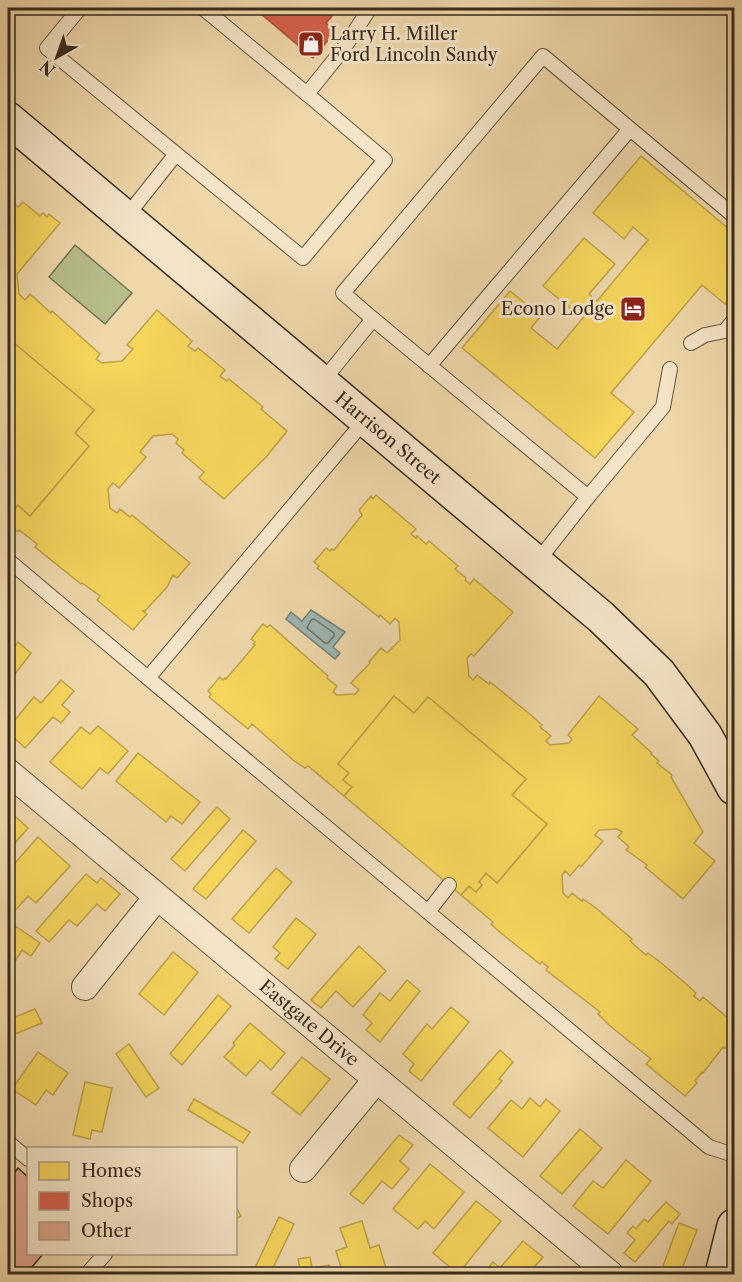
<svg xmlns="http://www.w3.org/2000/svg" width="742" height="1282" viewBox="0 0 742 1282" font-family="'Libre Caslon Text',serif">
  <rect width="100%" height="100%" fill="#efd7aa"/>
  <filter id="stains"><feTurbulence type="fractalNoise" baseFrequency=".00333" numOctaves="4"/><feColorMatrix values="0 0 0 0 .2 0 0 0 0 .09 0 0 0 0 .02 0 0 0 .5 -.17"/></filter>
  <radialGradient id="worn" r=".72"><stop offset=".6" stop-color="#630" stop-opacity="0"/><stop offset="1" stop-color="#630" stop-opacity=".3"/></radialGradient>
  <!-- green -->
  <path fill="#b7be8a" stroke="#777454" stroke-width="1.5" d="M75,245L132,293L105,324L49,277Z"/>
  <!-- water -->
  <path fill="#9db7b2" stroke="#747f77" stroke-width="1.5" d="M311,610L345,632L333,647L340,653L335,659L286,619L291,612L302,621Z"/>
  <!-- homes -->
  <g fill="#f6d55c" stroke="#bda249" stroke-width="1.5">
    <path d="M641,156L734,233V292L725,304L702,285L611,393L634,412L595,458L462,348L510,291L541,316L531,328L557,349L588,312L580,306L575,312L543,286L584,238L615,264L589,294L597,301L648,240L633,227L624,239L593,213Z"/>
    <path d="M8,192L15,198L11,201L18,207L23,202L40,216L43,213L47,217L49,214L60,223L17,274L19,294L25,300L30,294L51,313L52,311L100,354L96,359L102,363L122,361L133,349L127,345L157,310L192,341L188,346L195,351L198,348L225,370L220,376L227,381L229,379L263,407L261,409L287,431L267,456L224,499L199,478L204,472L182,453L184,450L176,443L178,439L172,434L153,436L140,452L146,457L119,488L113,483L108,489L110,508L117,513L120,509L130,517L132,515L190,563L177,578L173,575L167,587L145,611H143L147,614L133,630L97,600L100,596L82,583L81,584L35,547L37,544L19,530L18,532L8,523V518L18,505L30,516L89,446L75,433L94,410L8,338Z"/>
    <path d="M8,338L94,410L75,433L89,446L30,516L18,505L8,518Z"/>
    <path d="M376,495L416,529L411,534L416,538L417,536L426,544L429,541L458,566L455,569L466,578L465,580L470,584L474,579L513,612L474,656L471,654L467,658L469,676L473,680L477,675L489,684L490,682L531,715L542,725L540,727L551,736L546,741L550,745L569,743L572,739L568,735L599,696L638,729L632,735L652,753L651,754L659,761L657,763L672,775L671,777L703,832L694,843L715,861L683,899L645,867L647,865L626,850L629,847L618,837L622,832L617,829L599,830L595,835L603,841L581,867L579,865L570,876L565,871L562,875L563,893L568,898L572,893L582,901L583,899L596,908L632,939L630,941L646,955L648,953L660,962L685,983L696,993L694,996L700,1001L703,997L734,1023V1037L725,1048L723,1047L703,1073L702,1072L695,1081L697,1083L685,1096L646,1064L651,1059L609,1025L598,1014L600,1012L546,970L548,967L542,962L540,964L502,934L491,924L493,922L461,895L469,886L476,892L482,885L479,882L486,873L497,883L547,824L512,795L526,779L428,697L414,713L394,696L338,764L349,773L343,780L352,787L344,796L308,766L305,768L293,760L252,724L248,729L209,697L211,694L208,691L220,677L223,680L225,678L226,679L255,645L253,644L255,642L251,639L263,624L267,627L270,625L328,676L327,678L337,686L333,692L337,695L355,694L359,690L351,683L370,663L369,662L381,648L387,653L400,640L399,622L395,618L390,624L380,615L379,617L317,568L319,566L314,562L326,548L330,551L332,549L334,550L362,515L359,510L371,496L373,499Z"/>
    <path d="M18,642L31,653L8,683V655Z"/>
    <path d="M61,680L74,691L62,705L70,712L61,723L53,717L25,748L8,732V728L34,697L41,703Z"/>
    <path d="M394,696L414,713L428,697L526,779L512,795L547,824L497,883L486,873L479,882L482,885L476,892L469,886L461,895L344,796L352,787L343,780L349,773L338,764Z"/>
    <path d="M98,726L128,751L108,774L100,768L82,789L50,762L81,727L90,734Z"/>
    <path d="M138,753L200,802L182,824L171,816L166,822L116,781Z"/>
    <path d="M217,807L230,819L185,871L171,859Z"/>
    <path d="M8,810L28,828L8,851Z"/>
    <path d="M243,830L256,841L206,899L193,889Z"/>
    <path d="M38,837L70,866L36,903L28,896L14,912L8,906V871Z"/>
    <path d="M276,868L292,882L249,933L232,919Z"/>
    <path d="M86,874L97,883L101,878L120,894L105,911L97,904L77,926L69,920L49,942L36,931Z"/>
    <path d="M296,918L316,934L288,969L275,959L280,953L273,947Z"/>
    <path d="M8,921L40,943L31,956L22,950L14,963L8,959Z"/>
    <path d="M359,946L386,971L353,1007L336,991L321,1008L311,1000Z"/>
    <path d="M173,952L198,972L164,1015L139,994Z"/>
    <path d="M407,980L420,991L380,1042L366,1030L372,1023L363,1015L380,993L390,1001Z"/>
    <path d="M218,995L231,1006L182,1065L170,1054Z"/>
    <path d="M451,1007L469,1022L421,1081L409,1071L414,1064L403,1054L427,1024L432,1029Z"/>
    <path d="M35,1009L42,1023L8,1037V1020Z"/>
    <path d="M250,1023L285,1053L271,1070L260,1060L246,1076L224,1057L235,1045L233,1043Z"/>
    <path d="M129,1044L159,1088L146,1097L116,1054Z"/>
    <path d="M500,1050L513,1062L499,1079L502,1081L470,1118L453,1104Z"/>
    <path d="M38,1052L68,1073L53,1095L46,1090L36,1105L12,1089Z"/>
    <path d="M302,1057L330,1079L300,1115L272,1093Z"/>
    <path d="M85,1082L112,1088L102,1132L92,1130L90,1139L73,1135Z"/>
    <path d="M530,1098L540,1107L546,1099L560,1111L523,1157L488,1128L511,1100L522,1109Z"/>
    <path d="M194,1099L250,1132L243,1143L188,1110Z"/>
    <path d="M580,1129L602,1148L562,1194L540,1176Z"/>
    <path d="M399,1135L413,1145L400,1161L409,1169L392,1189L382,1181L363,1204L350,1194Z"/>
    <path d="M626,1160L651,1181L608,1234L573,1206L593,1181L603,1188Z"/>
    <path d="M430,1164L464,1192L434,1229L425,1221L418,1229L393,1209Z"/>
    <path d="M476,1201L501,1221L458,1274L433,1253Z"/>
    <path d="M666,1202L680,1214L672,1224L669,1221L635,1262L624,1253L635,1240L627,1233L633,1226L636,1229L644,1219L648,1222Z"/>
    <path d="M236,1207L241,1216L236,1219Z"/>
    <path d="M279,1217L294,1224L270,1274H252Z"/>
    <path d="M362,1221L370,1248L379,1245L386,1268L375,1271L376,1274H343L336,1251L347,1247L340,1228Z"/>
    <path d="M679,1223L697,1230L680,1274H660Z"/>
    <path d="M523,1241L543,1257L528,1274H483L493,1262L500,1268Z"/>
    <path d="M310,1257L312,1268L329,1265L331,1274H301L298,1259Z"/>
  </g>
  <!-- shops -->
  <path fill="#d6604d" stroke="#a6503f" stroke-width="1.5" d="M254,8H339L326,23L336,31L313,58Z"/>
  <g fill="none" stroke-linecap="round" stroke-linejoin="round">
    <!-- shore -->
    <path stroke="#6a7168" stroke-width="1.5" d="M314,619L334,633V636L328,643H325L307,628L311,620Z"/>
  </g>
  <!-- building -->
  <path fill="#dea68d" stroke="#372b1e" stroke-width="1.5" d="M18,1168L28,1177V1254H43L26,1274H8V1181Z"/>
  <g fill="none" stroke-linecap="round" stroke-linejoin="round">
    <defs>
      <g id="lane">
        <path d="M80,8L47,48L303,258L385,160L307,94"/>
        <path d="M203,8L307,94L344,48L370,8"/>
        <path d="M126,217L176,154"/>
        <path d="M373,319L343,293L543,56L734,216"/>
        <path d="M691,343L705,335L725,331L734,320"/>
        <path d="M429,366L630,129"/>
        <path d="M322,382L373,319L588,497L537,562"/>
        <path d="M366,419L148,678L709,1147L734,1155"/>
        <path d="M588,497L663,407L670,369"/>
        <path d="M8,560L148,678"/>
        <path d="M428,912L449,885"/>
        <path d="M8,1142L28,1159"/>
        <path d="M87,1274L105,1254"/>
      </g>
      <g id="street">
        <path id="s1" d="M8,772L610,1274"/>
        <path d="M85,987L157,897"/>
        <path d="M303,1169L376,1080"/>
      </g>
      <g id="secondary">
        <path id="s2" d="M8,119L601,617L659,673L705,735L734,788"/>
        <path d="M722,1274L734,1226"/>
      </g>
    </defs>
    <!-- lane casing -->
    <use href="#lane" stroke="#655641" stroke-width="16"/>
    <!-- street casing -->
    <use href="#street" stroke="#655641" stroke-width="28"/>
    <!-- secondary casing -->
    <use href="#secondary" stroke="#372b1e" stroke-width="36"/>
    <!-- lane -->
    <use href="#lane" stroke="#f5e5c8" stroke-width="14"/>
    <!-- street -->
    <use href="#street" stroke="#f5e5c8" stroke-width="26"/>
    <!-- secondary -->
    <use href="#secondary" stroke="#f5e5c8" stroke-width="33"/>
  </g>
  <!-- icons -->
  <defs>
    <symbol id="shop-square" viewBox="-11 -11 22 22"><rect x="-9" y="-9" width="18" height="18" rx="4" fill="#8f2418" stroke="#f5e5c8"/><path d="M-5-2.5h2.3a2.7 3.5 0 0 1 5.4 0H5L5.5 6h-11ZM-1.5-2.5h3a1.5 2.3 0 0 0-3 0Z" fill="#fff"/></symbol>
    <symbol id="hotel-square" viewBox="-11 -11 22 22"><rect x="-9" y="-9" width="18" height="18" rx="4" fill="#8f2418" stroke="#f5e5c8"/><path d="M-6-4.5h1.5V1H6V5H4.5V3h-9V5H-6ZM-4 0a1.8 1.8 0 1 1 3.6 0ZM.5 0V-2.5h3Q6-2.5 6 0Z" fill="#fff"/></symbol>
  </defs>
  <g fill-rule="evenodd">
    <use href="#shop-square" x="296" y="29" width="30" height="30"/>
    <use href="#hotel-square" x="618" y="294" width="30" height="30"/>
  </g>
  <g text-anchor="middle" stroke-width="6" stroke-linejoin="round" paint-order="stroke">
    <!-- poi labels -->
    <g font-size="18" fill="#372b1e" stroke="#f5e5c8" text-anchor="start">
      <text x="330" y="40">Larry H. Miller<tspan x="330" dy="21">Ford Lincoln Sandy</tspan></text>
      <text x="614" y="315" text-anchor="end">Econo Lodge</text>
    </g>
    <!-- street labels -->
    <g font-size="18" fill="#372b1e" stroke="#f5e5c8">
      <text dy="6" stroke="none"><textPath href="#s2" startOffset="496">Harrison Street</textPath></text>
      <text dy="6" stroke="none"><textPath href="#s1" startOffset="392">Eastgate Drive</textPath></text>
    </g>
  </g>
  <!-- margin -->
  <rect width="742" height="1282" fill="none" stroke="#efd7aa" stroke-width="30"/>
  <rect x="9" y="9" width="724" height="1264" fill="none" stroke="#372b1e" stroke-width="3"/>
  <rect x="15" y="15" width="712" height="1252" fill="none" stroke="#372b1e" stroke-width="1.5"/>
  <!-- legend -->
  <rect x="27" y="1147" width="210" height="108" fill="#f5e5c8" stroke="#a99b84" stroke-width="1.5"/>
  <rect x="39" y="1162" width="30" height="18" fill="#f6d55c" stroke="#a99b84" stroke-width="1.5"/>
  <text x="81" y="1177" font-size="18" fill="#372b1e">Homes</text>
  <rect x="39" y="1192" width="30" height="18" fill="#d6604d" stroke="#a99b84" stroke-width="1.5"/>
  <text x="81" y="1207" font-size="18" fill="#372b1e">Shops</text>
  <rect x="39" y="1222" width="30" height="18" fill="#dea68d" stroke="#a99b84" stroke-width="1.5"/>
  <text x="81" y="1237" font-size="18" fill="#372b1e">Other</text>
  <!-- north arrow -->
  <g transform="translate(57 57) rotate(220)" stroke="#f5e5c8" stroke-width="4.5" paint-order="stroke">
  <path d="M0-4.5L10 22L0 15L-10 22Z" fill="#372b1e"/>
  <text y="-9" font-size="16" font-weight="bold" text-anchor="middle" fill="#372b1e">N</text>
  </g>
  <rect width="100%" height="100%" filter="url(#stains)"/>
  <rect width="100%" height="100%" fill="url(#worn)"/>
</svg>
